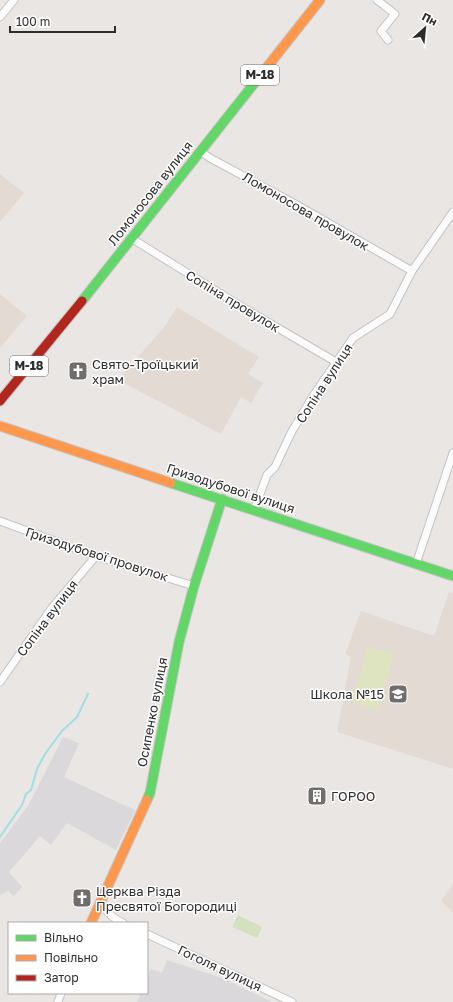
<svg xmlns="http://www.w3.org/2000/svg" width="453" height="1002" viewBox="0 0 453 1002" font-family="'Golos Text',sans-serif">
  <rect width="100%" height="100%" fill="#eae6e4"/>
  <!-- industrial -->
  <g fill="#dad8da">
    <path d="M63,737L79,743L64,777L135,810L116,850L67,823L51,845L40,836L9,872L22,887L14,896L8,891L0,895V843L28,806Z"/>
    <path d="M167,960L222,978L272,1002H137L141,993H147V978L151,969L162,973Z"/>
  </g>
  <!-- education -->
  <g fill="#e3dbd3">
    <path d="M0,174L24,193L0,222Z"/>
    <path d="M0,294L27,316L0,348Z"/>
    <path d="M177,307L259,357L248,374L263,383L251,403L241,397L221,434L118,380L165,326Z"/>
    <path d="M449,592L453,594V769L337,732L351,657L345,654L361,611L434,636Z"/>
    <path d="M453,883V912L441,901Z"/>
  </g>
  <!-- green -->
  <path fill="#d4e1c0" d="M238,915L262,927L257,938L232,927Z"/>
  <!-- pitch -->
  <path fill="#dee4bf" d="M368,647L394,654L377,710L352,702Z"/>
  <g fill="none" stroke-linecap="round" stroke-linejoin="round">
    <!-- stream -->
    <path stroke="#9fdfe3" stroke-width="2" d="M0,837L22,805L26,794L31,790L37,769L45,754L62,731L77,717L88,694"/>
    <defs>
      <g id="street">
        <path d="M377,0L395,14L381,31L388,40"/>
        <path d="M0,17L14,0"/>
        <path d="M200,151L210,158L297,205L412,271"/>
        <path d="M131,238L242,307L336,362"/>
        <path d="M254,510L267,475L275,467L291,433L313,396L353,338L390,314L412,271L453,212"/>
        <path d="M0,521L96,556L194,586"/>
        <path d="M416,564L453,453"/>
        <path d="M0,682L51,609L96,556"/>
        <path d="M101,900C106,912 111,917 123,923"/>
        <path d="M147,934L292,1002"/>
        <path d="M58,1002L61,993"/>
      </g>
      <g id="fast">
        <path d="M82,301L264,71"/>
        <path d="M171,483L453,576"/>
        <path d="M147,800L150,793L179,642L194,586L222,499"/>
      </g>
      <g id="slow">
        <path d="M264,71L320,0"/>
        <path d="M0,426L171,483"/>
        <path d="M91,923L147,800"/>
      </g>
      <path id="jam" d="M0,401L82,301"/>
    </defs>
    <!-- street casing -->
    <use href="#street" stroke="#c4c3c4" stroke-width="9"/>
    <!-- fast casing -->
    <use href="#fast" stroke="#c4c3c4" stroke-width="11"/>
    <!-- slow casing -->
    <use href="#slow" stroke="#c4c3c4" stroke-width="11"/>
    <!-- jam casing -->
    <use href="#jam" stroke="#c4c3c4" stroke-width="11"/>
    <!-- street -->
    <use href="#street" stroke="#fcfbfb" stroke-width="7"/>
    <!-- fast -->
    <use href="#fast" stroke="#63d668" stroke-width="9"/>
    <!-- slow -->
    <use href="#slow" stroke="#ff974d" stroke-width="9"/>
    <!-- jam -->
    <use href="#jam" stroke="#b3261e" stroke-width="9"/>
  </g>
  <!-- icons -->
  <defs>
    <symbol id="church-square" viewBox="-11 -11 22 22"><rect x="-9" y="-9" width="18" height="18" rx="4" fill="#6f6e6d" stroke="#fff"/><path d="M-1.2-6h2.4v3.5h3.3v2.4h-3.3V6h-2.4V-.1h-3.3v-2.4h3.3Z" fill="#fff"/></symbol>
    <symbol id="school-square" viewBox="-11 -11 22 22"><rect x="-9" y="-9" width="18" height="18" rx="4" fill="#6f6e6d" stroke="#fff"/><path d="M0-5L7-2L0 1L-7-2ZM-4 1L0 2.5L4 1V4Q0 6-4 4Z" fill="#fff"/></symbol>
    <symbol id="building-square" viewBox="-11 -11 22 22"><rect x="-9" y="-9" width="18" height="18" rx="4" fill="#6f6e6d" stroke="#fff"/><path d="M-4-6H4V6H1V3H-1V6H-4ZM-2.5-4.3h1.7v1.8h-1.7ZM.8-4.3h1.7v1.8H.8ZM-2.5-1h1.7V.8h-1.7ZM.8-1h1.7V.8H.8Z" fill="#fff"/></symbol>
  </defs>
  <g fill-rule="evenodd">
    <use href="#church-square" x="67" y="360" width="22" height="22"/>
    <use href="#school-square" x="387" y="683" width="22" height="22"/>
    <use href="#building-square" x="306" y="785" width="22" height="22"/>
    <use href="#church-square" x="71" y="887" width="22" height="22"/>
  </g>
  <g text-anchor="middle" stroke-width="3" stroke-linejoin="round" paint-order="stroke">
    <!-- shield labels -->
    <g fill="#fff" stroke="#6c6c6c" stroke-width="1">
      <rect x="241" y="65" width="38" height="20" rx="3"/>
      <rect x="10" y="356" width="38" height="20" rx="3"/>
    </g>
    <g font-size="12" font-weight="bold" fill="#2d2d2d">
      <text x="260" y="79">М-18</text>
      <text x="29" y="370">М-18</text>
    </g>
    <!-- street labels -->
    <g font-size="13" fill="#2d2d2d" stroke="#fff">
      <text transform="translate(150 193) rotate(-52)" y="5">Ломоносова вулиця</text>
      <text transform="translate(306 211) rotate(30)" y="5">Ломоносова провулок</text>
      <text transform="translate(233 301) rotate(31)" y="5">Сопіна провулок</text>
      <text transform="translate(324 383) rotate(-57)" y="5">Сопіна вулиця</text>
      <text transform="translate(231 488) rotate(18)" y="5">Гризодубової вулиця</text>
      <text transform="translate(97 554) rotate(18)" y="5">Гризодубової провулок</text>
      <text transform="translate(47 618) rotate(-53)" y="5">Сопіна вулиця</text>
      <text transform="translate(152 712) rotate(-79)" y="5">Осипенко вулиця</text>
      <text transform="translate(220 968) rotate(25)" y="5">Гоголя вулиця</text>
    </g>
    <!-- poi labels -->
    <g font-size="13" fill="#2d2d2d" stroke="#fff" text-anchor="start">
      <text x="92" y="369">Свято-Троїцький<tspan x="92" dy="15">храм</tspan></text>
      <text x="384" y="699" text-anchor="end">Школа №15</text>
      <text x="331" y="801">ГОРОО</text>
      <text x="96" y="896">Церква Різда<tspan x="96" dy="15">Пресвятої Богородиці</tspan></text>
    </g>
  </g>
  <!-- legend -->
  <rect x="8" y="922" width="140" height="72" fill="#ffffff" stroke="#ababab"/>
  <rect x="16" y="935" width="20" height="6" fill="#63d668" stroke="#ababab"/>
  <text x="44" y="942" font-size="12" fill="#2d2d2d">Вільно</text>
  <rect x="16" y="955" width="20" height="6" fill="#ff974d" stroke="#ababab"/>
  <text x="44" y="962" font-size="12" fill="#2d2d2d">Повільно</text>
  <rect x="16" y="975" width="20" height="6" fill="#b3261e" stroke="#ababab"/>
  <text x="44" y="982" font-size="12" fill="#2d2d2d">Затор</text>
  <!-- north arrow -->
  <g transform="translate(425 28) rotate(27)" stroke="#ffffff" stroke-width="3" paint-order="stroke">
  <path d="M0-3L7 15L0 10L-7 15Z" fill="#2d2d2d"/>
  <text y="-6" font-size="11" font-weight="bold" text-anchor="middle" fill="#2d2d2d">Пн</text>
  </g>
  <!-- scale -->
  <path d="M10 26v6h105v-6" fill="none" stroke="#2d2d2d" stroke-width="2"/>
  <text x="16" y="26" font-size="12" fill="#2d2d2d" stroke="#ffffff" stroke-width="3" paint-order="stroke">100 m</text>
</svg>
